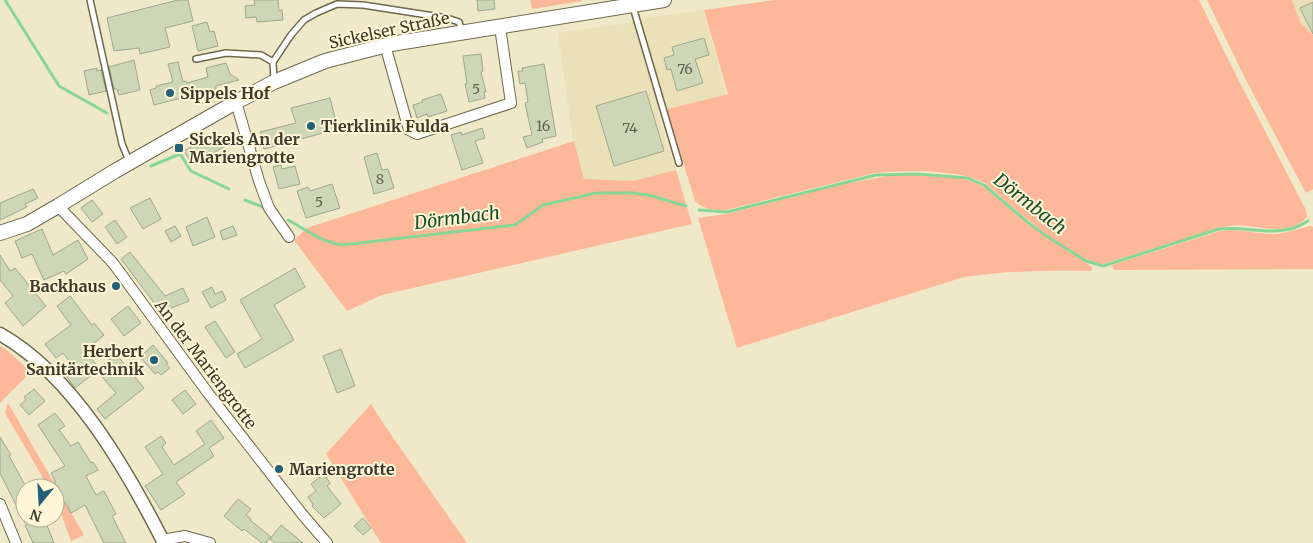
<svg xmlns="http://www.w3.org/2000/svg" width="1313" height="543" viewBox="0 0 1313 543" font-family="Merriweather,serif">
  <rect width="100%" height="100%" fill="#f0e9c9"/>
  <!-- built -->
  <g fill="#eae1b9">
    <path d="M1292,0H1313V35L1300,22Z"/>
    <path d="M703,10L726,94L657,111L676,170L633,181L584,179L572,133L558,33L627,23L643,18Z"/>
  </g>
  <!-- green -->
  <g fill="#fdb799">
    <path d="M530,0H582V1L532,9Z"/>
    <path d="M775,0H1199L1239,81L1306,210L1307,217C1288,238 1258,225 1235,225C1229,226 1224,227 1219,228L1103,264C1073,262 1009,204 985,183C960,169 904,170 875,173L726,210C714,210 704,210 695,201L667,109L728,94L704,10Z"/>
    <path d="M1207,0H1292L1300,22L1313,35V189L1306,193L1245,78Z"/>
    <path d="M574,141L584,179L633,181L676,170L692,224L382,295L347,311L294,240L307,228Z"/>
    <path d="M892,175C921,176 958,171 984,187L1030,226L1092,267V269L1091,271C1048,270 1006,271 964,277L737,348L698,218L727,214L835,186Z"/>
    <path d="M1310,226L1313,227V269L1114,270L1112,265L1220,231C1239,228 1256,234 1275,234C1288,233 1298,229 1310,226Z"/>
    <path d="M0,346L8,351L31,372L0,403Z"/>
    <path d="M8,403L84,535L71,541L55,497V488H49L5,413Z"/>
    <path d="M371,404L385,426L467,543H381L326,454Z"/>
  </g>
  <g fill="none" stroke-linecap="round" stroke-linejoin="round">
    <!-- stream -->
    <g stroke="#88d695" stroke-width="3">
      <path d="M5,0L59,86L107,113"/>
      <path d="M151,166L180,154L191,171L229,189"/>
      <path d="M245,200L263,207"/>
      <path d="M699,210L727,212L876,175L918,174L968,178L984,185L1031,225L1051,239L1086,261L1103,266L1219,229C1243,226 1267,235 1290,229C1296,228 1302,224 1308,221"/>
      <path d="M288,220C306,230 322,242 342,245L515,225L543,205L596,193H634L652,196L686,206"/>
    </g>
  </g>
  <!-- building -->
  <g fill="#cdd7b8" stroke="#9da789">
    <path d="M178,0H188L193,21L165,28L170,47L140,54L139,48L114,51L107,18Z"/>
    <path d="M254,0H278L279,11L282,10L283,20L257,22L256,17L246,18L245,6L255,5Z"/>
    <path d="M477,0H494L495,9L478,11Z"/>
    <path d="M1313,2V34L1300,8Z"/>
    <path d="M207,22L210,32L214,31L218,46L198,51L192,26Z"/>
    <path d="M704,38L709,55L695,59L703,83L677,91L671,69L667,70L664,58L674,55L672,47Z"/>
    <path d="M481,54L483,71L481,72L486,92H484L485,98L469,102L465,84H467L463,56Z"/>
    <path d="M134,60L140,90L119,95L117,89H114L109,67Z"/>
    <path d="M178,62L183,82L186,81L187,83L208,77L206,68L226,63L230,74L239,80L216,86V89L154,105L150,90L156,88V86L173,82L168,64Z"/>
    <path d="M544,64L556,136L542,139L543,142L527,148L523,137L532,135L525,103L528,102L525,83L520,84L518,71H523L522,68Z"/>
    <path d="M97,68V71L101,70L106,91L89,95L84,71Z"/>
    <path d="M646,91L664,151L614,166L596,106Z"/>
    <path d="M441,94L447,111L428,117L427,114L417,118L413,105L423,102L422,100Z"/>
    <path d="M330,98L338,129L264,149L260,132L296,123L291,108Z"/>
    <path d="M482,128L485,138L475,141L483,163L462,170L451,135L461,132L462,135Z"/>
    <path d="M217,132L225,146L207,157L205,153L191,162L184,151Z"/>
    <path d="M377,153L382,170L388,169L394,188L374,194L364,157Z"/>
    <path d="M281,165L282,169L295,166L300,184L279,189L273,167Z"/>
    <path d="M332,184L340,208L306,218L297,191L308,187L310,191Z"/>
    <path d="M33,189L38,198L25,204L27,207L0,220V203Z"/>
    <path d="M150,198L161,219L143,229L130,208Z"/>
    <path d="M92,200L103,214L92,222L81,208Z"/>
    <path d="M207,217L215,237L193,246L186,227Z"/>
    <path d="M115,220L127,237L117,244L105,227Z"/>
    <path d="M175,226L181,236L171,242L165,231Z"/>
    <path d="M233,226L237,235L223,240L220,231Z"/>
    <path d="M42,229L53,255L78,240L88,259L66,274L64,271L44,280L32,254L22,258L15,241Z"/>
    <path d="M130,252L165,296L183,288L189,301L161,312L121,259Z"/>
    <path d="M0,255L10,271L15,268L46,306L23,326L5,303L13,296L0,280Z"/>
    <path d="M295,268L305,287L274,305L294,340L245,368L237,354L262,339L240,300Z"/>
    <path d="M212,287L215,294L222,291L226,300L211,308L202,292Z"/>
    <path d="M70,296L92,325L94,323L104,335L85,351L99,368L116,354L144,388L105,419L97,409L116,393L97,371L75,388L67,377L76,370L63,353L56,358L45,344L71,325L57,306Z"/>
    <path d="M128,306L141,323L124,336L111,319Z"/>
    <path d="M215,321L235,352L226,358L205,327Z"/>
    <path d="M153,345L168,363L166,364L170,368L161,375L158,372L155,374L140,357Z"/>
    <path d="M341,349L355,386L337,393L323,356Z"/>
    <path d="M34,389L45,401L29,415L20,405L26,400L24,397Z"/>
    <path d="M185,390L196,404L183,414L172,400Z"/>
    <path d="M55,413L65,426L59,430L71,446L78,442L91,463L93,462L98,470L86,476L96,495L104,491L116,514L112,516L126,543H104L85,505L71,513L65,502L55,507V481L51,473L65,466L38,425Z"/>
    <path d="M211,420L224,438L209,448L214,456L176,482L185,494L161,510L145,486L163,474L145,447L161,436L166,443L162,447L174,465L205,444L196,431Z"/>
    <path d="M0,437L11,455L9,456L25,485V523L0,473Z"/>
    <path d="M324,474L330,483L327,486L341,504L324,518L312,506L313,504L308,497L316,491L311,484Z"/>
    <path d="M238,499L251,509L246,515L251,519L250,520L271,537L266,543H262L244,529L242,531L224,516Z"/>
    <path d="M41,518H44L54,543H33L25,525Z"/>
    <path d="M363,518L371,528L363,535L354,526Z"/>
    <path d="M281,525L303,543H275L270,539Z"/>
  </g>
  <g fill="none" stroke-linecap="round" stroke-linejoin="round">
    <defs>
      <g id="service">
        <path d="M90,0L122,144L129,161"/>
        <path d="M633,7L679,163"/>
        <path d="M196,59L226,53L261,55L273,62"/>
        <path d="M274,81L273,62L291,35L304,20L316,13L337,4L363,5L447,18L459,22L462,31"/>
      </g>
      <g id="minor">
        <path d="M385,45L409,130L417,134L511,103L500,27"/>
        <path d="M236,102L259,181L269,208L289,237"/>
        <path d="M58,206L113,263L208,393L302,514L327,543"/>
        <path d="M0,504L16,543"/>
        <path d="M162,540L185,536L210,543"/>
      </g>
      <path id="tertiary" d="M0,334C73,375 127,470 164,543"/>
      <path id="secondary" d="M0,233L27,224L58,206L115,171L236,102L274,82L325,61L391,44L664,0"/>
    </defs>
    <!-- service casing -->
    <use href="#service" stroke="#6f684b" stroke-width="8"/>
    <!-- minor casing -->
    <use href="#minor" stroke="#6f684b" stroke-width="12"/>
    <!-- tertiary casing -->
    <use href="#tertiary" stroke="#6f684b" stroke-width="15"/>
    <!-- secondary casing -->
    <use href="#secondary" stroke="#6f684b" stroke-width="16"/>
    <!-- service -->
    <use href="#service" stroke="#fff" stroke-width="5"/>
    <!-- minor -->
    <use href="#minor" stroke="#fff" stroke-width="10"/>
    <!-- tertiary -->
    <use href="#tertiary" stroke="#fff" stroke-width="12"/>
    <!-- secondary -->
    <use href="#secondary" stroke="#fff" stroke-width="14"/>
  </g>
  <!-- markers -->
  <g fill="#236077" stroke="#fef6d6" stroke-width="2">
    <circle cx="170" cy="93" r="5"/>
    <circle cx="311" cy="126" r="5"/>
    <rect x="174" y="143" width="10" height="10" rx="2.5"/>
    <circle cx="116" cy="286" r="5"/>
    <circle cx="154" cy="360" r="5"/>
    <circle cx="279" cy="469" r="5"/>
  </g>
  <g text-anchor="middle" stroke-width="4" stroke-linejoin="round" paint-order="stroke">
    <!-- number labels -->
    <g font-size="14" fill="#616150">
      <text x="685" y="74">76</text>
      <text x="476" y="94">5</text>
      <text x="543" y="131">16</text>
      <text x="630" y="133">74</text>
      <text x="380" y="184">8</text>
      <text x="319" y="207">5</text>
    </g>
    <!-- street labels -->
    <g font-size="16" fill="#3d3a2d" stroke="#fef6d6">
      <text transform="translate(389 30) rotate(-12)" y="6">Sickelser Straße</text>
      <text transform="translate(206 364) rotate(53)" y="6">An der Mariengrotte</text>
    </g>
    <!-- poi labels -->
    <g font-size="16" font-weight="bold" fill="#3d3a2d" stroke="#fef6d6" text-anchor="start">
      <text x="180" y="99">Sippels Hof</text>
      <text x="321" y="132">Tierklinik Fulda</text>
      <text x="189" y="145">Sickels An der<tspan x="189" dy="18">Mariengrotte</tspan></text>
      <text x="106" y="292" text-anchor="end">Backhaus</text>
      <text x="144" y="357" text-anchor="end">Herbert<tspan x="144" dy="18">Sanitärtechnik</tspan></text>
      <text x="289" y="475">Mariengrotte</text>
    </g>
    <!-- water labels -->
    <g font-size="18" font-style="italic" fill="#164f25" stroke="#fef6d6">
      <text transform="translate(1030 204) rotate(38)" y="6">Dörmbach</text>
      <text transform="translate(457 218) rotate(-7)" y="6">Dörmbach</text>
    </g>
  </g>
  <!-- north arrow -->
  <g transform="translate(40 503) rotate(198)"><circle r="24" fill="#fef6d6" stroke="#b1ab92"/>
  <path d="M0-4L9 19L0 12L-9 19Z" fill="#236077"/>
  <text y="-8" font-size="14" font-weight="bold" text-anchor="middle" fill="#3d3a2d">N</text>
  </g>
</svg>
